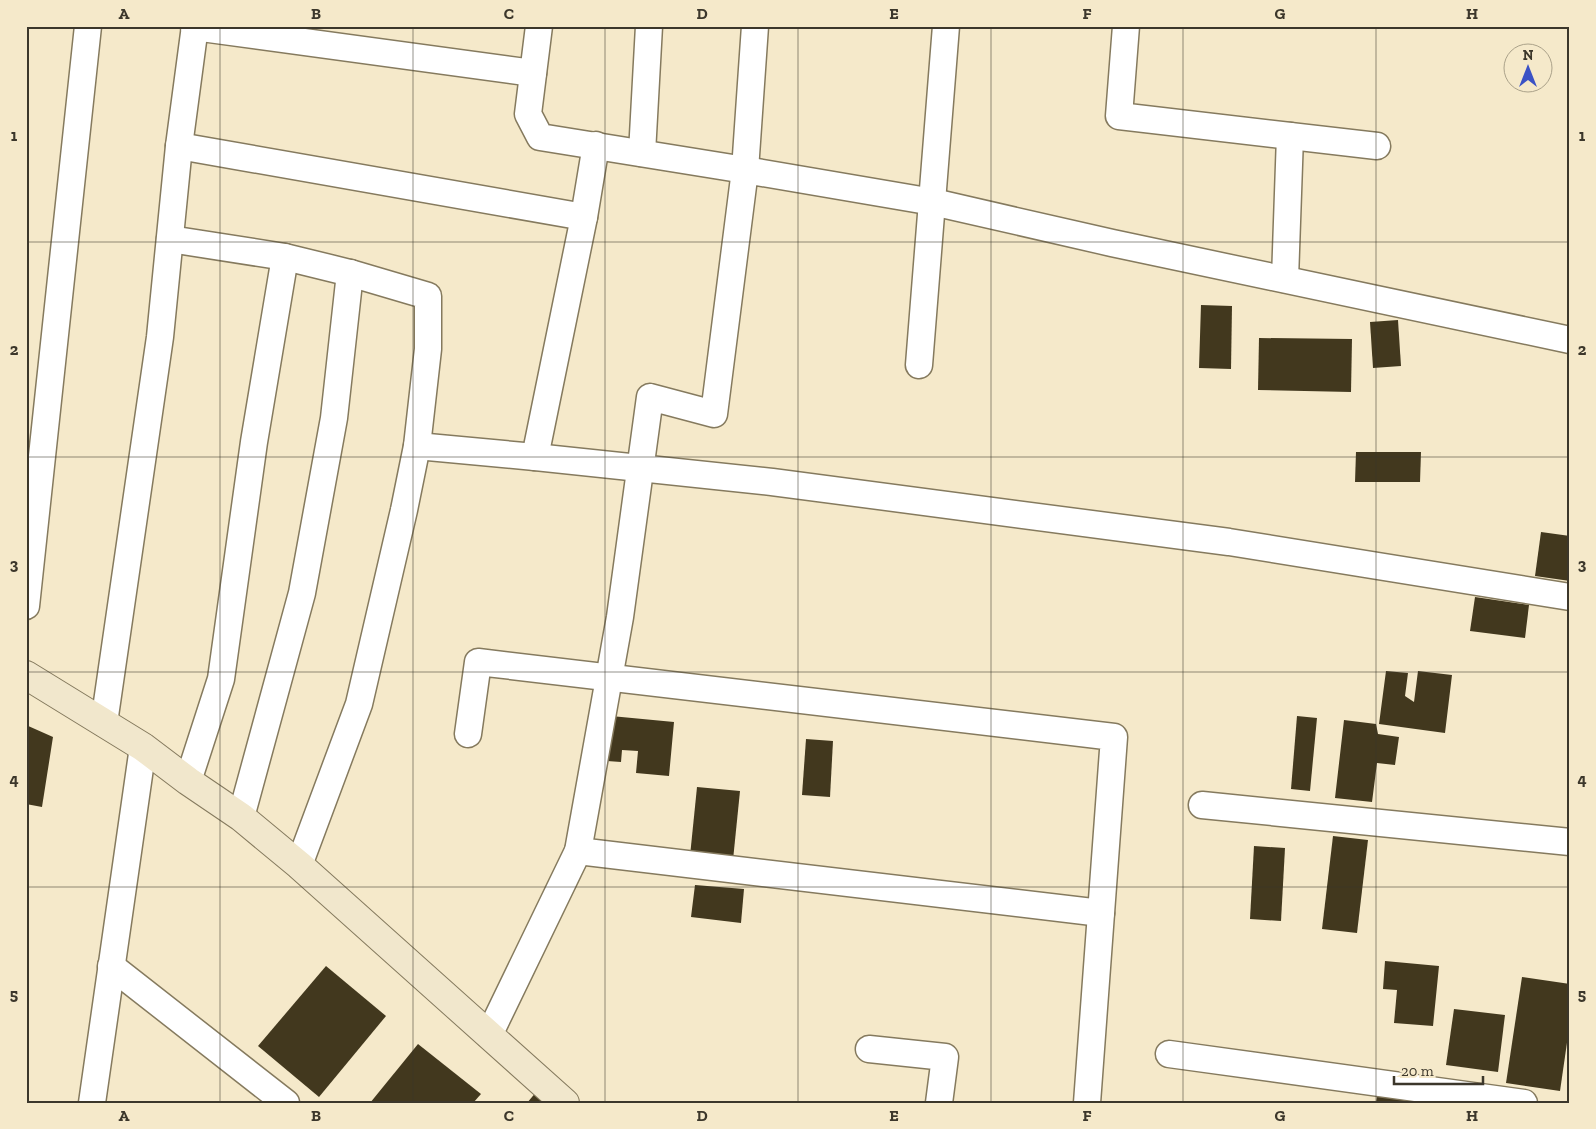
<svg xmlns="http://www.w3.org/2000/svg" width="1596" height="1129" viewBox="0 0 1596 1129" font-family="'Zilla Slab',serif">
  <rect width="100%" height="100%" fill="#f5e9ca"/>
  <!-- building -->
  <g fill="#42381e">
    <path d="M1201,305L1232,306L1231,369L1199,368Z"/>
    <path d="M1398,320L1401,366L1373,368L1370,322Z"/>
    <path d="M1259,338L1352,339L1351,392L1258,390Z"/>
    <path d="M1356,452H1421L1420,482H1355Z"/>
    <path d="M1541,532L1570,536V581L1535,576Z"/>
    <path d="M1475,597L1529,605L1525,638L1470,631Z"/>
    <path d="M1386,671L1408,673L1405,696L1414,702L1418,671L1452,675L1445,733L1379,724Z"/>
    <path d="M611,716L674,722L669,776L636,773L638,751L622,750L621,762L607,761Z"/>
    <path d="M1297,716L1317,718L1310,791L1291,789Z"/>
    <path d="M1344,720L1376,724L1378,734L1399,737L1395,765L1377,763L1372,802L1335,798Z"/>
    <path d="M26,725L53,737L42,807L26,804Z"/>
    <path d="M806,739L833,741L830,797L802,795Z"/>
    <path d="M697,787L740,791L733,860L690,856Z"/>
    <path d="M1333,836L1368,840L1357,933L1322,929Z"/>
    <path d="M1254,846L1285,848L1281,921L1250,919Z"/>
    <path d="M695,885L744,889L741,923L691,917Z"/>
    <path d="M1385,961L1439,966L1433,1026L1394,1023L1397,990L1383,989Z"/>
    <path d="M326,966L386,1016L319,1097L258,1046Z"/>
    <path d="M1522,977L1570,984V1022L1560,1091L1506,1083Z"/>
    <path d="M1454,1009L1505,1015L1498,1072L1446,1065Z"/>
    <path d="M418,1044L481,1094L473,1103H370Z"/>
    <path d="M537,1091L552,1103H527Z"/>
    <path d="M1377,1095L1445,1103H1376Z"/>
  </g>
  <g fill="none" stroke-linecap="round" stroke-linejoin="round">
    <defs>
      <g id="street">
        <path d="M539,26L528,114L540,137L745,170L755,26"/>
        <path d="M1126,26L1119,116L1377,146"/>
        <path d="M194,27L533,73"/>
        <path d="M179,146L584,217"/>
        <path d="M642,153L649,26"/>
        <path d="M170,239L285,257L254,442L221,679L188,781"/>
        <path d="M285,257L350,273L428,296V349L417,446L404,510L359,704L299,865"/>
        <path d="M1285,279L1290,136"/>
        <path d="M919,365L946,26"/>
        <path d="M417,446L535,457L772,482L1229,542L1570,597"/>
        <path d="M535,457L584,217L596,145"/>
        <path d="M26,606L88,26"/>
        <path d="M104,723L160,337L179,146L195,26"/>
        <path d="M468,734L478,662L1114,737L1087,1103"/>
        <path d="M1202,805L1570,842"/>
        <path d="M241,817L302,593L334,418L350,273"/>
        <path d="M578,851L1101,913"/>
        <path d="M111,966L286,1103"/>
        <path d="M489,1035L578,851L620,617L650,397L714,414L745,170L933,202L1112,243L1570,340"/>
        <path d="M869,1049L945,1057L939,1103"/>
        <path d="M1169,1054L1524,1103"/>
        <path d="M92,1103L143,747"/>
      </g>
      <path id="secondary" d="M26,675L143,747L188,781L241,817L299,865L565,1103"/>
    </defs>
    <!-- street casing -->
    <use href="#street" stroke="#857a5e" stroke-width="29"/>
    <!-- secondary casing -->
    <use href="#secondary" stroke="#857a5e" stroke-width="30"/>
    <!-- street -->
    <use href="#street" stroke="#fff" stroke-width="26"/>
    <!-- secondary -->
    <use href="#secondary" stroke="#f1e7cc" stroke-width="28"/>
  </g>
  <!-- grid -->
  <path fill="none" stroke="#3c372b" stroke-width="1" stroke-opacity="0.55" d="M220,26V1103M413,26V1103M605,26V1103M798,26V1103M991,26V1103M1183,26V1103M1376,26V1103M26,242H1570M26,457H1570M26,672H1570M26,887H1570"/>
  <!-- border -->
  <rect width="1596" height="1129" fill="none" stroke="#f5e9ca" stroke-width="55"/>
  <!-- north arrow -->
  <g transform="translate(1528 68)"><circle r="24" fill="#f5e9ca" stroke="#aba28a"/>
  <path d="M0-4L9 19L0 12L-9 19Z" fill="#3b52c5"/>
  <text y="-8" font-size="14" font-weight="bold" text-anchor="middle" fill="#3c372b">N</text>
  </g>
  <!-- scale -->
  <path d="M1394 1076v8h89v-8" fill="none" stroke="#3c372b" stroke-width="2.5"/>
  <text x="1401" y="1076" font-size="15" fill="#3c372b" stroke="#f5e9ca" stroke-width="4" paint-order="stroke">20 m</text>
  <rect x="28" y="28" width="1540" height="1074" fill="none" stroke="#3c372b" stroke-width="2"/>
  <g font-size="16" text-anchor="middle" font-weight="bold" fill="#3c372b">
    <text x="124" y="19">A</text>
    <text x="316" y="19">B</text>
    <text x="509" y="19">C</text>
    <text x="702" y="19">D</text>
    <text x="894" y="19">E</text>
    <text x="1087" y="19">F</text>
    <text x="1280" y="19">G</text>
    <text x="1472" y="19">H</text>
    <text x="14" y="141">1</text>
    <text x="1582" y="141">1</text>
    <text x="14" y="355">2</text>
    <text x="1582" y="355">2</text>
    <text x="14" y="570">3</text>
    <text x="1582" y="570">3</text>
    <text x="14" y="785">4</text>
    <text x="1582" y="785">4</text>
    <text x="14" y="1000">5</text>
    <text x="1582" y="1000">5</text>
    <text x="124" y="1121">A</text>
    <text x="316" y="1121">B</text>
    <text x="509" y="1121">C</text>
    <text x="702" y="1121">D</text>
    <text x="894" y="1121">E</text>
    <text x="1087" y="1121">F</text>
    <text x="1280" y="1121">G</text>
    <text x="1472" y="1121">H</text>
  </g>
</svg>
